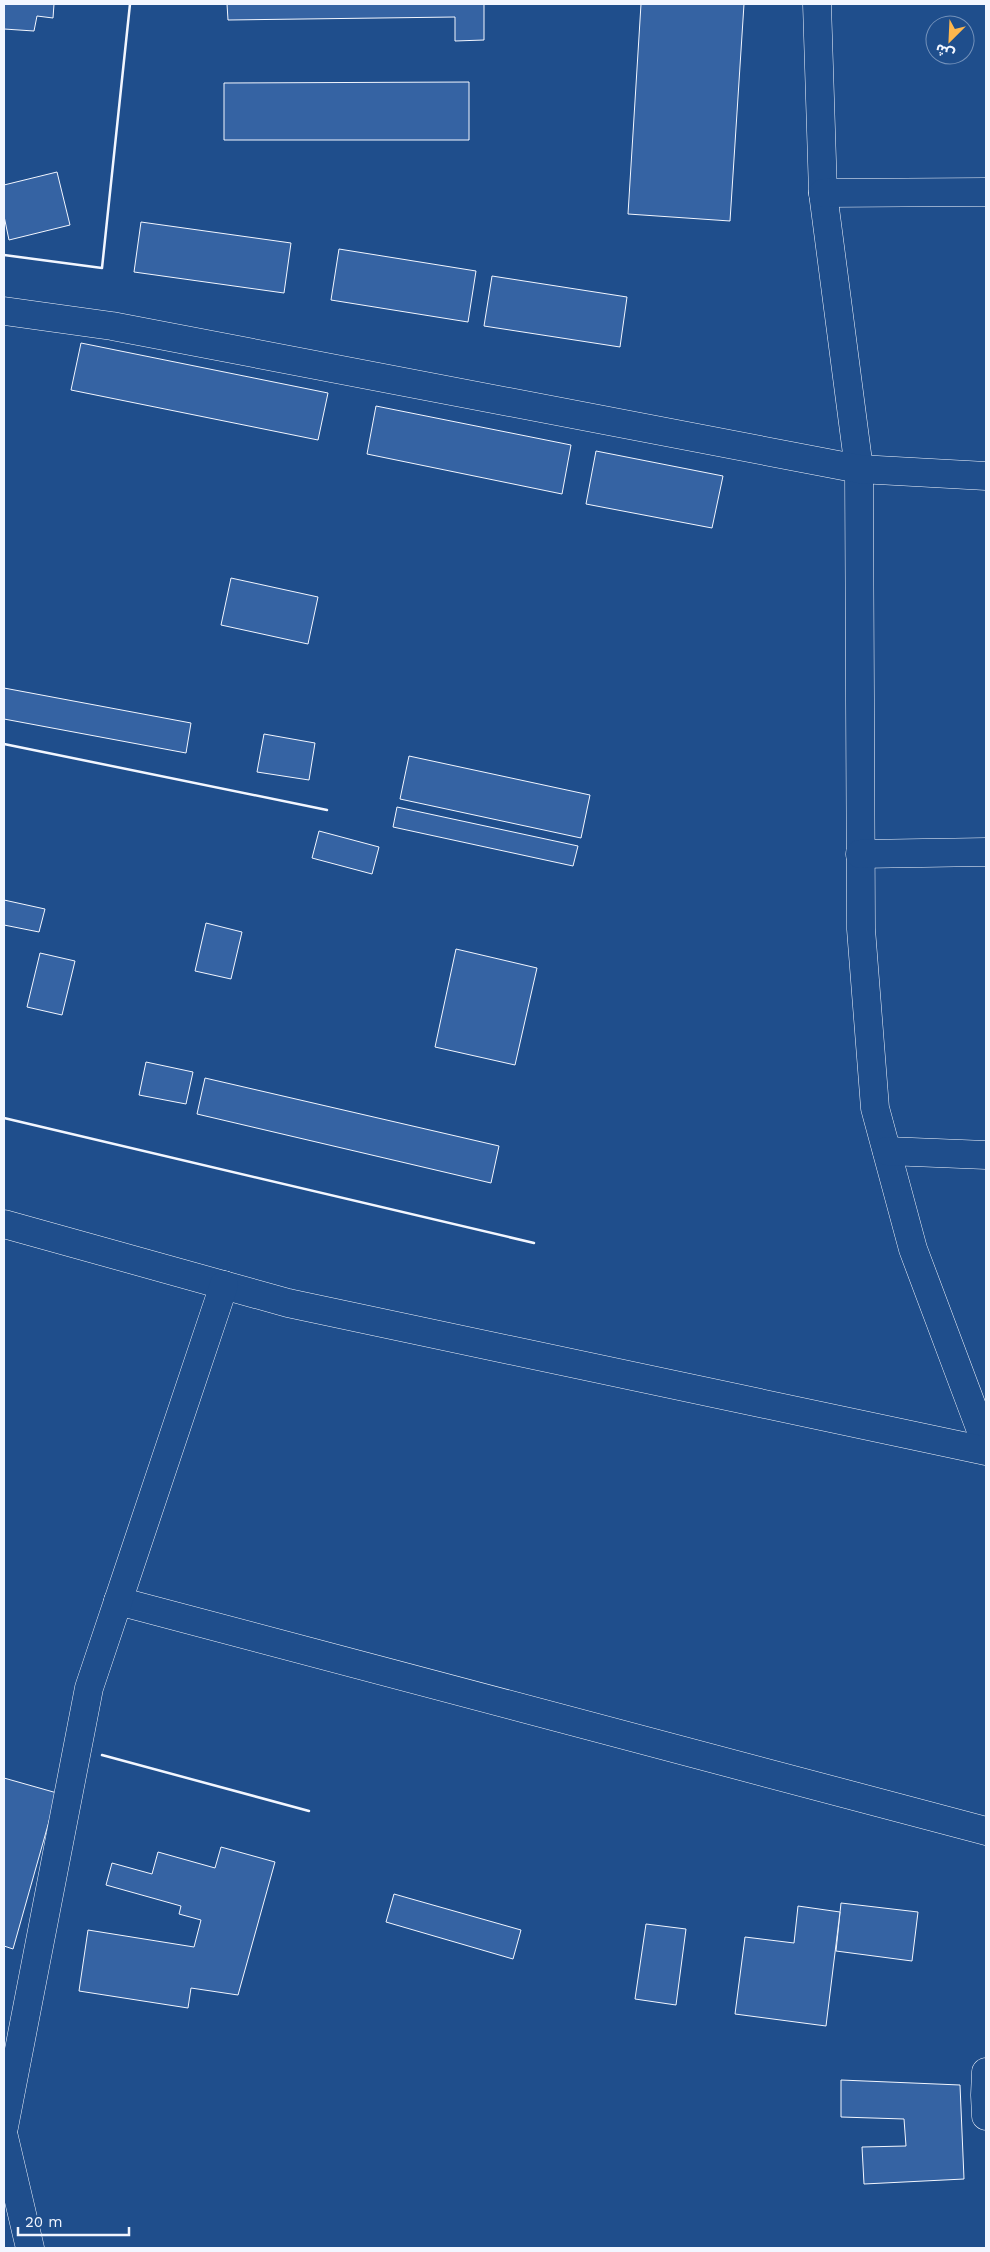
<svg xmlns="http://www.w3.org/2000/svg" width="990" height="2252" viewBox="0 0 990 2252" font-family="'Work Sans','Noto Sans Arabic',sans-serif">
  <rect width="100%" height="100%" fill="#1f4e8c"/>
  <!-- building -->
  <g fill="#3563a3" stroke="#f2f6ff">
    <path d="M4,4H54L53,18L37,16L34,31L4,29Z"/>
    <path d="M227,4H484V40L455,41V17L228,20Z"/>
    <path d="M641,4H744L730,221L628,214Z"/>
    <path d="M469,82V140H224V83Z"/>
    <path d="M57,172L70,225L9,240L4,216V185Z"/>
    <path d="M141,222L291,243L284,293L134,272Z"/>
    <path d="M339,249L476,271L468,322L331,300Z"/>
    <path d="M492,276L627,297L620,347L484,326Z"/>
    <path d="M81,343L328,393L318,440L71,390Z"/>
    <path d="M376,406L571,445L562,494L367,454Z"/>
    <path d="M596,451L723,476L712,528L586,504Z"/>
    <path d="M231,578L318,597L308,644L221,625Z"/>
    <path d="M4,688L191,723L186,753L4,719Z"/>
    <path d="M264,734L315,743L309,780L257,772Z"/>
    <path d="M409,756L590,795L581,838L400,799Z"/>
    <path d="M397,807L578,846L573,866L393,827Z"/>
    <path d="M319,831L379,847L372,874L312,858Z"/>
    <path d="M4,900L45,909L39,932L4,925Z"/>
    <path d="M206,923L242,932L231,979L195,971Z"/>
    <path d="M456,949L537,968L515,1065L435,1047Z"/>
    <path d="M40,953L75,961L62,1015L27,1007Z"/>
    <path d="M146,1062L193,1072L186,1104L139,1095Z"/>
    <path d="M205,1078L499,1146L491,1183L197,1114Z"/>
    <path d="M4,1778L57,1793L13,1949L4,1946Z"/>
    <path d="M221,1847L275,1862L238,1995L191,1988L188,2008L79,1991L88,1930L194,1947L201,1920L179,1914L181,1906L106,1885L112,1863L152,1874L158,1852L215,1868Z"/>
    <path d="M394,1894L521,1930L513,1959L386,1922Z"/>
    <path d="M841,1903L918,1912L912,1961L836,1951Z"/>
    <path d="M798,1906L840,1912L826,2026L735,2014L745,1937L794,1943Z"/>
    <path d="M646,1924L686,1929L676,2005L635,1999Z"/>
    <path d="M841,2080L960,2085L964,2179L864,2184L862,2147L906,2146L904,2119L841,2117Z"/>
  </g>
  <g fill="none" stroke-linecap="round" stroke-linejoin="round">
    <defs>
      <g id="minor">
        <path d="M817,4L823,193L859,469L861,929L875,1108L913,1249L986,1444"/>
        <path d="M823,193L986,192"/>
        <path d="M4,311L112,326L859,469L986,476"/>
        <path d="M860,854L986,852"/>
        <path d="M887,1151L986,1155"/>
        <path d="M4,1224L288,1303L986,1451"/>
        <path d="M118,1601L986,1831"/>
        <path d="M986,2072L985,2095L986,2116"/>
        <path d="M4,2127L89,1688L224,1285"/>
        <path d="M4,2137L30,2248"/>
      </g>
    </defs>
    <!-- minor casing -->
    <use href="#minor" stroke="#f2f6ff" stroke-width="29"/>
    <!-- minor -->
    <use href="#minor" stroke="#1f4e8c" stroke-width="28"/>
    <!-- wall -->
    <g stroke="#f2f6ff" stroke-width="2.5">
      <path d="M4,255L102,268L130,4"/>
      <path d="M4,744L327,810"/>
      <path d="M4,1118L534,1243"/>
      <path d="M102,1755L309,1811"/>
    </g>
  </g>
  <!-- border -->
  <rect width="990" height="2252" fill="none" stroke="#f2f6ff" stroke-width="10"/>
  <!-- north arrow -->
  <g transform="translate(950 40) rotate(204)"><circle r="24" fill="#1f4e8c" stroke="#7391ba"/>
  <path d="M0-4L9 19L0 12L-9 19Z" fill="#ffb74d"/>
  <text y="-8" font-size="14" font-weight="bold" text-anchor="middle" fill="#f2f6ff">ش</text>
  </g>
  <!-- scale -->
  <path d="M18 2227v8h111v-8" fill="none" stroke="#f2f6ff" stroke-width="2.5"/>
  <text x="25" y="2227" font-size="15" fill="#f2f6ff" stroke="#1f4e8c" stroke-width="4" paint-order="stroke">20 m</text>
</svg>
